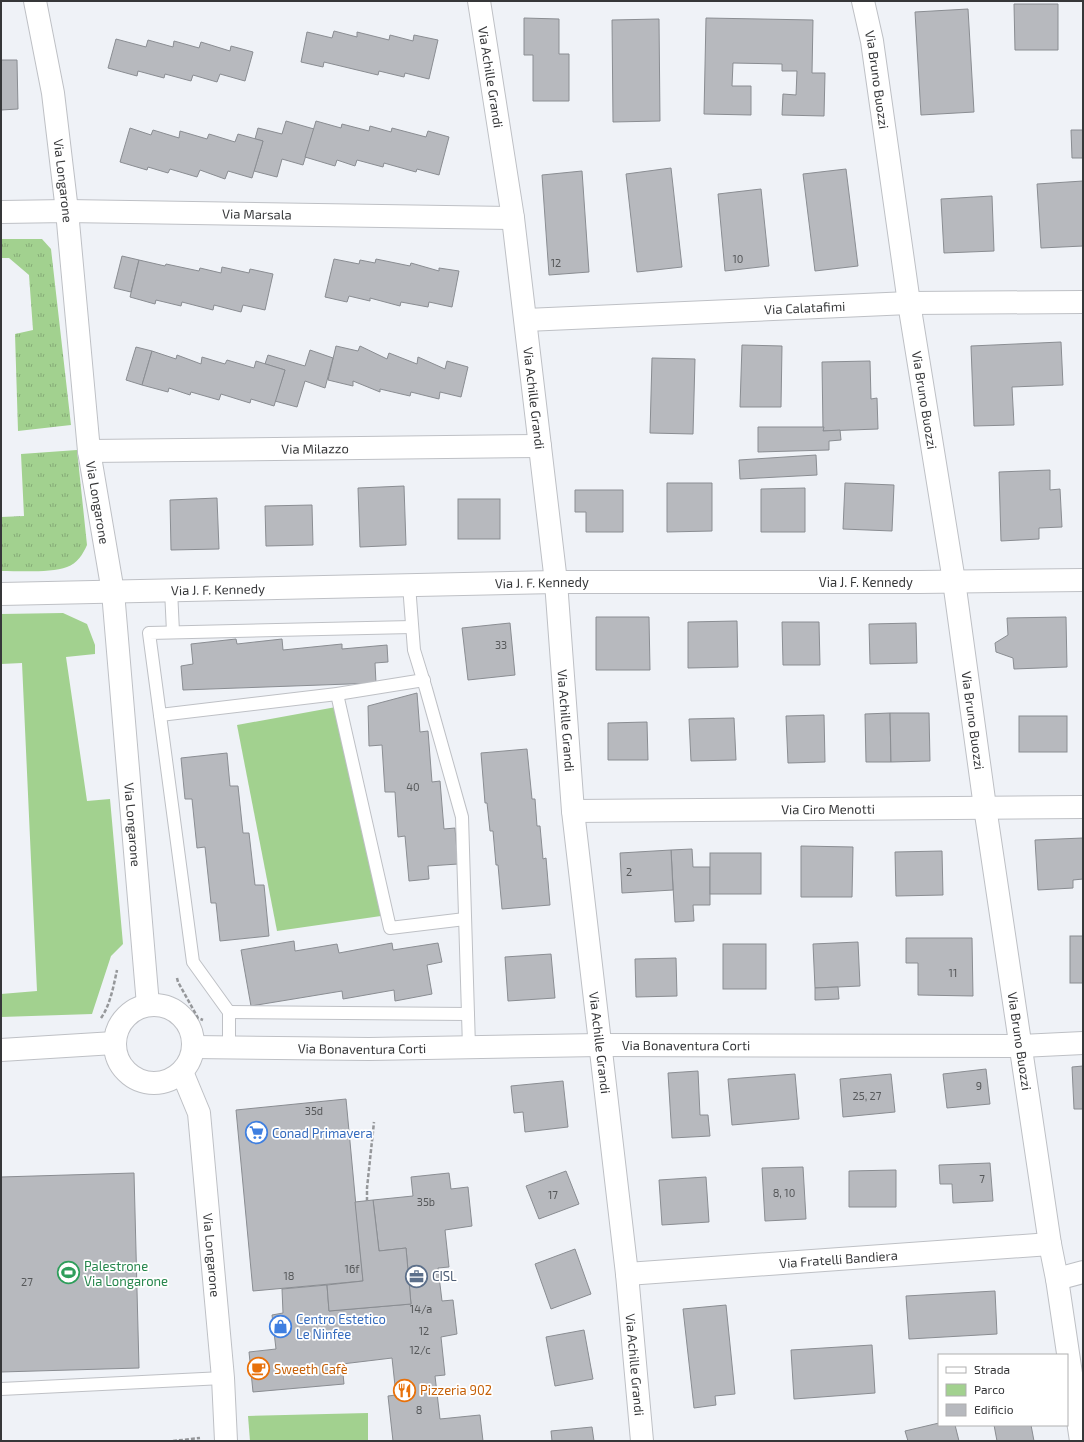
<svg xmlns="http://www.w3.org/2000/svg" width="1084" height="1442" viewBox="0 0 1084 1442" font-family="'Exo 2',sans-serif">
  <defs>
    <pattern id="grass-tufts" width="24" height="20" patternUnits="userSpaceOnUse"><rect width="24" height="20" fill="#a2d18f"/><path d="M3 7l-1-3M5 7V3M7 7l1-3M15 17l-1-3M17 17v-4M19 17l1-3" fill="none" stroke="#85aa76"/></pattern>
  </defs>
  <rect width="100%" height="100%" fill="#eff2f7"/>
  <!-- grass -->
  <g fill="url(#grass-tufts)">
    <path d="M1,239H42L51,249L71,425L18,431L15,334L33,330L29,275L9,258H1Z"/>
    <path d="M77,450L87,545C83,554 77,564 67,567C51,573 19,571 1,571V517L24,516L21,454Z"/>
  </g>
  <!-- green -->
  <g fill="#a2d18f">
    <path d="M63,613L87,624L95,645V654L66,657L87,801L110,799L123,944L111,956L92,1014L1,1017V994L37,991L22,663L1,664V614Z"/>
    <path d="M336,707L381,916L277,931L237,725Z"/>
    <path d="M368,1413V1441H250L248,1416Z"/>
  </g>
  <!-- building -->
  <g fill="#b7b9be" stroke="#8a8d92">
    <path d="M1014,4H1058V50H1015Z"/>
    <path d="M968,9L974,112L921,115L915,12Z"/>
    <path d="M524,18L559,19V54H569V101H533V55H524Z"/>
    <path d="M706,18L813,20L812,73H825L824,116L782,115L783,94L796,95L797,71H782V64L733,63L732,86H751V115L704,114Z"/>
    <path d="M659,19L660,121L613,122L612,20Z"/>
    <path d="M334,31L357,37V32L389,40L390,35L413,41L414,35L438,40L429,79L405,73L404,77L379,71L378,75L324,62L323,67L301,62L307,32L332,38Z"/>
    <path d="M116,39L146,47L148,40L173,47L174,41L199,48L201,42L230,51L231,46L253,52L245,81L220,74L217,82L193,75L191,81L165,74L164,78L138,71L137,76L108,68Z"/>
    <path d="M1,60H17L18,109L1,110Z"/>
    <path d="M286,121L314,129L303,165L282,159L277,177L254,171L263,141L255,139L258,128L282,134Z"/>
    <path d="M316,121L341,128L342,124L369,131L370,126L391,132L392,128L426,137L428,131L449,137L439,175L417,169L416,172L384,163L383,167L357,160L355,166L337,160L335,166L305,157Z"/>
    <path d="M130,128L151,135L153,130L179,138L180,131L207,139L209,134L235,142L238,134L263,141L252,178L228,171L225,179L200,170L197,177L170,169L168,173L148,167L147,170L120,162Z"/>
    <path d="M1071,130H1083V158H1072Z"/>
    <path d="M671,168L682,267L637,272L626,174Z"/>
    <path d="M846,169L858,266L815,271L803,174Z"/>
    <path d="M582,171L589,272L549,275L542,175Z"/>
    <path d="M1083,181V246L1041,248L1037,184Z"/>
    <path d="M761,189L769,266L725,271L718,194Z"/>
    <path d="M992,196L994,251L944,253L941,199Z"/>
    <path d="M122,256L139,260L131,292L114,288Z"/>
    <path d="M334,259L359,264L360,260L375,263L376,259L410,266L411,263L439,271V268L459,271L452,307L429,302L428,307L401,302L400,306L370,298V301L349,296L347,302L325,297Z"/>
    <path d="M139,260L165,266L166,264L199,271L200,268L221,273L222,267L249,273L250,269L273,274L265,310L243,305L241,312L214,305L213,310L182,302L181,306L156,300L155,304L130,297Z"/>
    <path d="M1061,342L1063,385L1012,387L1014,425L974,426L971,346Z"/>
    <path d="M742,345L782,346L781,407H740Z"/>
    <path d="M336,346L358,351L360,346L387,359L389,353L417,364L418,357L445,369L447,361L468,367L461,397L440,392L439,399L411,392L410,396L380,389V392L353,381V386L328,380Z"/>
    <path d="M136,347L152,351L142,385L126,380Z"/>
    <path d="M310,350L333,358L325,388L305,381L297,407L275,401L285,370L265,364L268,355L305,366Z"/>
    <path d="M152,351L176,359L177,355L201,364L202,357L225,364L227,360L254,368L256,361L285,370L274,406L251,399L250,403L221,394L219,400L191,392L190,395L169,388L168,392L142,385Z"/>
    <path d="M652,358L695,359L693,434L650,433Z"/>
    <path d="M870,361L871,399L877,398L878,429L823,431L822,362Z"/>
    <path d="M758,427H824L823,431L840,430L841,440L829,441V450L758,452Z"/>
    <path d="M816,455L817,475L740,479L739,460Z"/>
    <path d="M1050,470V490L1060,489L1062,527L1039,528V539L1001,541L999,472Z"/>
    <path d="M667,483H712V531L667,532Z"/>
    <path d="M845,483L894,485L892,531L843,529Z"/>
    <path d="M404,486L406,545L360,547L358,488Z"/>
    <path d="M805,488V532H761V489Z"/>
    <path d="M575,490H623V532H586V512H575Z"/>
    <path d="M217,498L219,549L171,550L170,500Z"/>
    <rect x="458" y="499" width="42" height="40"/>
    <path d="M312,505L313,545L266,546L265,506Z"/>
    <path d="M596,617H649L650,670H596Z"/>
    <path d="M1066,617L1067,667L1014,669L1013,658L996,652L995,643L1008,635L1007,618Z"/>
    <path d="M737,621L738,667L688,668V622Z"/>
    <path d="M782,622H819L820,665H783Z"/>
    <path d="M510,623L515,675L468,680L462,628Z"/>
    <path d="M916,623L917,663L870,664L869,624Z"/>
    <path d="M236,639L237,644L282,639L283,650L342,644V649L387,645L388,662L375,663L376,683L183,690L181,666L193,664L191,644Z"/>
    <path d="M417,693L420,732L428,731L432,782L440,781L444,829L455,828L458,864L428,866L429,879L409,881L405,836L398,837L395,792H385L382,745L369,746L368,706Z"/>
    <path d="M890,713L891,762H866L865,714Z"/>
    <path d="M890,713H929L930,761L891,762Z"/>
    <path d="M824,715L825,762L788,763L786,716Z"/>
    <rect x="1019" y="716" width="48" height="36"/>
    <path d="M734,718L736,760L691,761L689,719Z"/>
    <path d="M647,722L648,760H608V723Z"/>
    <path d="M527,749L532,799H535L537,826H540L543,859L546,858L550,905L502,909L498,865H496L493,831H490L487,803H485L481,753Z"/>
    <path d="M227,753L230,786H238L243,833H249L255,885H264L269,936L220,941L216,903H211L205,847L197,848L192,799H185L181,758Z"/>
    <path d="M1083,838V879L1073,880V888L1038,890L1035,840Z"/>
    <path d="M801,846L853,847L852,897H801Z"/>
    <path d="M692,849L693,867H710V905H693L694,921L675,922L671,850Z"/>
    <path d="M671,850L673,890L622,893L620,853Z"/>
    <path d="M942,851L943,895L896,896L895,852Z"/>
    <rect x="710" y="853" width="51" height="41"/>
    <rect x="1070" y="936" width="13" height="47"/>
    <path d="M906,938H972L973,996L918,995V963H906Z"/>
    <path d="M294,941L295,951L337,944L339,953L392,943L393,950L438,943L442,962L427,965L432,994L395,1001L394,990L343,999L342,991L251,1006L241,950Z"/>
    <path d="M858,942L860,986L815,988L813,944Z"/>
    <rect x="723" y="944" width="43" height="45"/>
    <path d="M551,954L555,998L508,1001L505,957Z"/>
    <path d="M676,958L677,996L636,997L635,959Z"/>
    <path d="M838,987L839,999L815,1000V988Z"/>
    <path d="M1083,1066V1109H1074L1072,1067Z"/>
    <path d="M986,1069L990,1104L947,1108L943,1074Z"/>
    <path d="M698,1071L700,1115H708L710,1136L672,1138L668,1073Z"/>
    <path d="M795,1074L799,1119L732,1125L728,1079Z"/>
    <path d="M891,1074L895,1112L843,1117L840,1079Z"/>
    <path d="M563,1081L568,1127L525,1132L523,1112L514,1113L511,1086Z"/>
    <path d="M346,1099L363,1281L253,1291L236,1110Z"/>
    <path d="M990,1163L993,1201L953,1203L952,1184H940L939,1165Z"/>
    <path d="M803,1167L806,1219L765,1221L762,1168Z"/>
    <path d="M896,1170V1207H849V1171Z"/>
    <path d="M566,1171L579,1204L539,1219L526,1186Z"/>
    <path d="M134,1173L139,1368L1,1372V1177Z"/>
    <path d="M449,1173L451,1189L468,1187L472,1226L445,1230L449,1267L438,1268L442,1301L453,1300L457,1334L441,1337L445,1375L435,1376L440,1419L480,1415L483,1441H393L388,1396L396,1395L392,1358L342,1364L344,1384L253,1392L249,1352L276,1349L272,1315L283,1313L282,1289L327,1285L329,1311L411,1304L406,1248L379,1251L373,1200L413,1196L411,1177Z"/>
    <path d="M706,1177L709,1222L662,1225L659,1180Z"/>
    <path d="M373,1200L379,1251L406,1248L411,1304L329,1311L327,1285L363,1281L355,1202Z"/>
    <path d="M575,1249L591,1294L551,1309L535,1264Z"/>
    <path d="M995,1291L997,1334L909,1339L906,1296Z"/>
    <path d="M726,1305L735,1394L715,1396L716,1405L694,1408L683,1309Z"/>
    <path d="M584,1330L593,1379L555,1386L546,1337Z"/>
    <path d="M872,1345L875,1393L794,1399L791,1350Z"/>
    <path d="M939,1423V1425H955L959,1441H908L905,1431Z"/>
    <path d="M994,1425H1031L1034,1441H997Z"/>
    <path d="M592,1427L594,1441H552L551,1431Z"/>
  </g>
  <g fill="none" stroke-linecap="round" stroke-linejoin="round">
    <defs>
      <g id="lane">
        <path d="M409,585L414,650L426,689L462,817L469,1047"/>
        <path d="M171,590L173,632"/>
        <path d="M337,694L390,928L465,919"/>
        <path d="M160,715L337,694L424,680"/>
        <path d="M229,1012L468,1014"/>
        <path d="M229,1048V1012L193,962L149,633L412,627"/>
        <path d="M1,1389L223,1378"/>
      </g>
      <g id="street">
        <path id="s1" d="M35,1L53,93L67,211L89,451L113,592L148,1005"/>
        <path id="s2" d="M479,1L513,218L556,582L573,811L627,1274L642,1441"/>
        <path id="s3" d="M863,1L872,41L909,303L954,581L985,807L1050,1244L1057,1279L1081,1441"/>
        <path id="s4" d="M1,212L67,211L513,218"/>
        <path id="s5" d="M526,320L909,303L1083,302"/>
        <path id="s6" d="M89,451L540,446"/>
        <path id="s7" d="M1,594L556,582H920L1083,580"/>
        <path id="s8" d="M573,811L1083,807"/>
        <circle cx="154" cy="1044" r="39"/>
        <path id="s9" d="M193,1047L369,1049L600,1045L1021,1046L1083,1043"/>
        <path d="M1,1050L114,1043"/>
        <path id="s10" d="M182,1072L199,1113L223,1378L226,1441"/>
        <path id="s11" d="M627,1274L1050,1244"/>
        <path d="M1057,1279L1083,1272"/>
      </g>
    </defs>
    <!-- lane casing -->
    <use href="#lane" stroke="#bec0c5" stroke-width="14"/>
    <!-- street casing -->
    <use href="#street" stroke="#bec0c5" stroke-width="24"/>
    <!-- path -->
    <g stroke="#95979a" stroke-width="2.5" stroke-dasharray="4 2" stroke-linecap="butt">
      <path d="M177,978L178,982L198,1018L203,1020"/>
      <path d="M101,1018C110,1006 114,984 117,970"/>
      <path d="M367,1201V1188L374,1122"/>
      <path d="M173,1441L200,1438"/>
    </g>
    <!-- lane -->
    <use href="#lane" stroke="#fff" stroke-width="12"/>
    <!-- street -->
    <use href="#street" stroke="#fff" stroke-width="22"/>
  </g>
  <!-- icons -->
  <defs>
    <symbol id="supermarket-ring" viewBox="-11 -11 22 22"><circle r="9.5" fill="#fff" stroke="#3f7fe0" stroke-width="1.5"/><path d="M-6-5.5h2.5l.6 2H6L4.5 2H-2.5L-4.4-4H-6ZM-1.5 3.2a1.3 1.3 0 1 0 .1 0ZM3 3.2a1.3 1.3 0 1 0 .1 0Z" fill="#3f7fe0"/></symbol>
    <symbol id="stadium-ring" viewBox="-11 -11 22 22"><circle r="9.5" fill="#fff" stroke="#2e9e5b" stroke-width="1.5"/><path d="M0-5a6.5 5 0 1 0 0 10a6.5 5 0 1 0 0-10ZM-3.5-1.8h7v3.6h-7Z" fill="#2e9e5b"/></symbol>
    <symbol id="office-ring" viewBox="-11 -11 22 22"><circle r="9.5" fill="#fff" stroke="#5c6f8a" stroke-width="1.5"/><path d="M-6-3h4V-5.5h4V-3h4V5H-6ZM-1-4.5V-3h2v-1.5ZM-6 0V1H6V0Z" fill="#5c6f8a"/></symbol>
    <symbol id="shop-ring" viewBox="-11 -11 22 22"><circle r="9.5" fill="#fff" stroke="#3f7fe0" stroke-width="1.5"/><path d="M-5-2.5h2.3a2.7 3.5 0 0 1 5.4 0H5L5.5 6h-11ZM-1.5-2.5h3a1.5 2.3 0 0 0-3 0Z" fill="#3f7fe0"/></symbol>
    <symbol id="cafe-ring" viewBox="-11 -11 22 22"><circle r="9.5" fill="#fff" stroke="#e8710a" stroke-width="1.5"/><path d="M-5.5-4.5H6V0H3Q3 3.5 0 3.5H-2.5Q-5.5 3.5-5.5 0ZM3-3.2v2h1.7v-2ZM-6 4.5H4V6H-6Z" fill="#e8710a"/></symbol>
    <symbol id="restaurant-ring" viewBox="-11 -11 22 22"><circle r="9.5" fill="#fff" stroke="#e8710a" stroke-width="1.5"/><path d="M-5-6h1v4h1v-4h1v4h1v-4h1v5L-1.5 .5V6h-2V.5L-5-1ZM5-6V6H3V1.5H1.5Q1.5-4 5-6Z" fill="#e8710a"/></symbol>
  </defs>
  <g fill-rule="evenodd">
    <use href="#supermarket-ring" x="244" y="1120" width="25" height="25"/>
    <use href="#stadium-ring" x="56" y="1260" width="25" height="25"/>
    <use href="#office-ring" x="404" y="1264" width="25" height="25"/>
    <use href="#shop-ring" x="268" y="1314" width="25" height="25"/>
    <use href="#cafe-ring" x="246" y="1356" width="25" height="25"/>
    <use href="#restaurant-ring" x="392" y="1378" width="25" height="25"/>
  </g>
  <g text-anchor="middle" stroke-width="3.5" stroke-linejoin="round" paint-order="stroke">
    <!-- number labels -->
    <g font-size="11" fill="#56585a">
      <text x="738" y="263">10</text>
      <text x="556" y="267">12</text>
      <text x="501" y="649">33</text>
      <text x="413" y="791">40</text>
      <text x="629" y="876">2</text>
      <text x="953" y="977">11</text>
      <text x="979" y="1090">9</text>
      <text x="867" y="1100">25, 27</text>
      <text x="314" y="1115">35d</text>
      <text x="982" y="1183">7</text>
      <text x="784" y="1197">8, 10</text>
      <text x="553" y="1199">17</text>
      <text x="426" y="1206">35b</text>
      <text x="352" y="1273">16f</text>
      <text x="289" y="1280">18</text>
      <text x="27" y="1286">27</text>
      <text x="421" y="1313">14/a</text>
      <text x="424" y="1335">12</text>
      <text x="420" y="1354">12/c</text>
      <text x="419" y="1414">8</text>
    </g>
    <!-- street labels -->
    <g font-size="13" fill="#363739" stroke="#fff">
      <text dy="5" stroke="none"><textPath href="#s2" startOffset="77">Via Achille Grandi</textPath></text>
      <text dy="5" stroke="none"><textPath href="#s3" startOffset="80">Via Bruno Buozzi</textPath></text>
      <text dy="5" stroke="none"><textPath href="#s1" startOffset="182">Via Longarone</textPath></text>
      <text dy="5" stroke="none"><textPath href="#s4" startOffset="256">Via Marsala</textPath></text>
      <text dy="5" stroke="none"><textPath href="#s5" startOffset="279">Via Calatafimi</textPath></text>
      <text dy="5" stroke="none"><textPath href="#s2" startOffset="401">Via Achille Grandi</textPath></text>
      <text dy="5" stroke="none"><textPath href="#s3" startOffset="404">Via Bruno Buozzi</textPath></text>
      <text dy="5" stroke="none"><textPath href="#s6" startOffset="226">Via Milazzo</textPath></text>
      <text dy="5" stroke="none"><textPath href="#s1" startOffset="506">Via Longarone</textPath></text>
      <text dy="5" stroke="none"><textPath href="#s7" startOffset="541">Via J. F. Kennedy</textPath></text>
      <text dy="5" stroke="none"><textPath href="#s7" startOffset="865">Via J. F. Kennedy</textPath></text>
      <text dy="5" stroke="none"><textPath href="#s7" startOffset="217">Via J. F. Kennedy</textPath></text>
      <text dy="5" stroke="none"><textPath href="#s2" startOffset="725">Via Achille Grandi</textPath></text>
      <text dy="5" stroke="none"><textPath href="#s3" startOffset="728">Via Bruno Buozzi</textPath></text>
      <text dy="5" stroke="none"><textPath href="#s8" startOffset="255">Via Ciro Menotti</textPath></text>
      <text dy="5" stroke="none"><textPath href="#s1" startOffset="830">Via Longarone</textPath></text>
      <text dy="5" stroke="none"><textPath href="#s3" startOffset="1052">Via Bruno Buozzi</textPath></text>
      <text dy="5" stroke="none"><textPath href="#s2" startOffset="1049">Via Achille Grandi</textPath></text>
      <text dy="5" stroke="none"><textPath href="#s9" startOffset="493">Via Bonaventura Corti</textPath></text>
      <text dy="5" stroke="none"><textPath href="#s9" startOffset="169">Via Bonaventura Corti</textPath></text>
      <text dy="5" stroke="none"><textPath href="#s10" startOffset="187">Via Longarone</textPath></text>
      <text dy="5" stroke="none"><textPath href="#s11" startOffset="212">Via Fratelli Bandiera</textPath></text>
      <text dy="5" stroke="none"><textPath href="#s2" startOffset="1373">Via Achille Grandi</textPath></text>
    </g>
    <!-- shop labels -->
    <g font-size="13" fill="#366cbe" stroke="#fff" text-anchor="start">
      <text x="272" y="1138">Conad Primavera</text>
      <text x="296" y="1324">Centro Estetico<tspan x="296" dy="15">Le Ninfee</tspan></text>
    </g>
    <!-- leisure labels -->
    <g font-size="13" fill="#27864d" stroke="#fff" text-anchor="start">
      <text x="84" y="1271">Palestrone<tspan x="84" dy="15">Via Longarone</tspan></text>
    </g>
    <!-- service labels -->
    <g font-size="13" fill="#4e5e75" stroke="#fff" text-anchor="start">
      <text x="432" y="1281">CISL</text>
    </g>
    <!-- food labels -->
    <g font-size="13" fill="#c56008" stroke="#fff" text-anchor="start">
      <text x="274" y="1374">Sweeth Cafè</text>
      <text x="420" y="1395">Pizzeria 902</text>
    </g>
  </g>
  <!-- border -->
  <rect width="1084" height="1442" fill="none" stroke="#363739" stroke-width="4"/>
  <!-- legend -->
  <rect x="938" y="1354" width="130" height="72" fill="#ffffff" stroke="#afafb0"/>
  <rect x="946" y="1367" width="20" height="6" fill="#ffffff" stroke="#afafb0"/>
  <text x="974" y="1374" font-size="12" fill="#363739">Strada</text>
  <rect x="946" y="1384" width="20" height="12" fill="#a2d18f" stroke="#afafb0"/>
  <text x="974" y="1394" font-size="12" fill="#363739">Parco</text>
  <rect x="946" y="1404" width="20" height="12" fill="#b7b9be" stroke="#afafb0"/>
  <text x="974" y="1414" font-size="12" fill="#363739">Edificio</text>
</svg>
